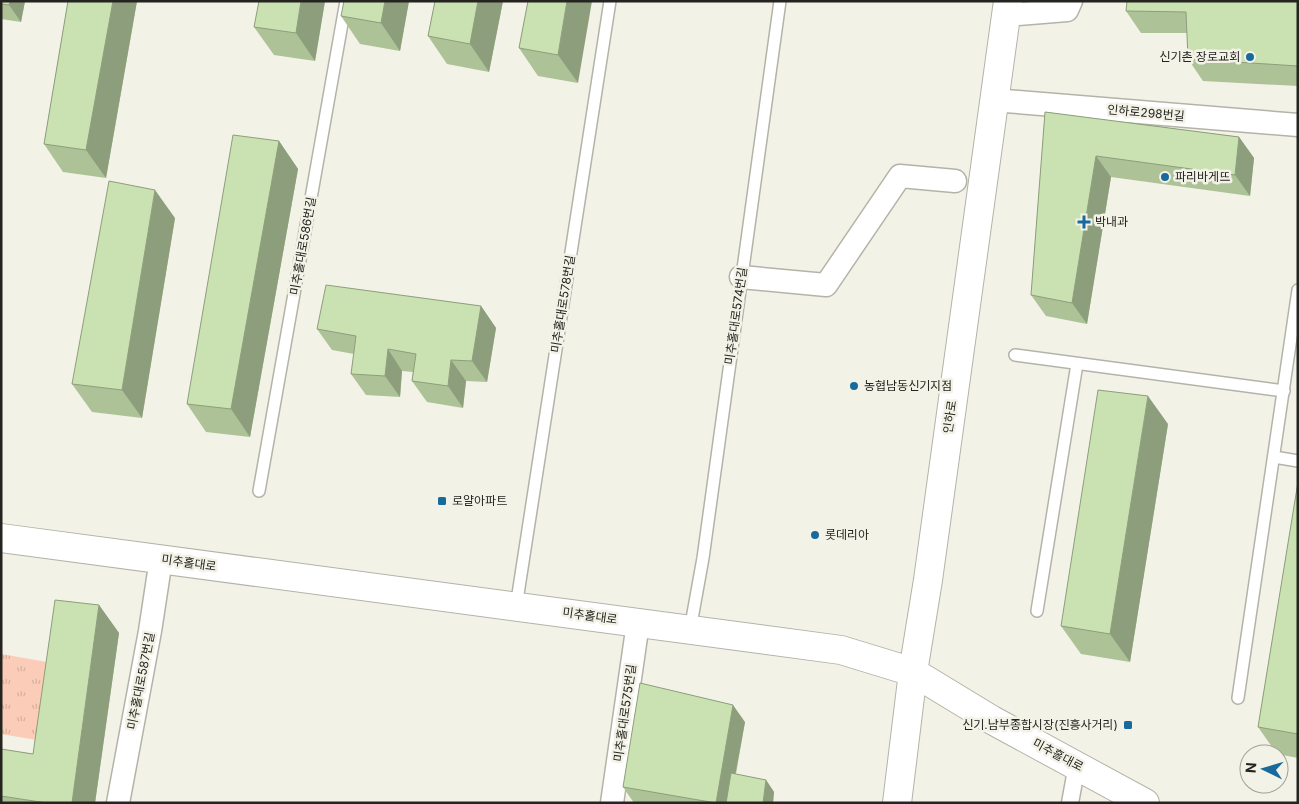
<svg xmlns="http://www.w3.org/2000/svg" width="1299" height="804" viewBox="0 0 1299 804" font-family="Inter,'Noto Sans KR',sans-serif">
  <defs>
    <pattern id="park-tufts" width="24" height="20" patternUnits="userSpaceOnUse" patternTransform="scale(1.25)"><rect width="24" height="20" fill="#fbcdb8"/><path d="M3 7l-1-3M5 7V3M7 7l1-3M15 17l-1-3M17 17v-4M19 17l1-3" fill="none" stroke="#d7b09e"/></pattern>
  </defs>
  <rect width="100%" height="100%" fill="#f3f2e7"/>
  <!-- park -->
  <path fill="url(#park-tufts)" d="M1,654L70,666L54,743L1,734Z"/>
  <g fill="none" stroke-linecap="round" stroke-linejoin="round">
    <defs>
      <g id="service">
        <path d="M1015,355L1284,391"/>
        <path d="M1274,457L1298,461"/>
        <path d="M259,491L346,1"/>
        <path d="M516,607L610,1"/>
        <path d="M1037,611L1077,364"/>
        <path d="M690,630L703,558L780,1"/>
        <path d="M1238,698L1298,290"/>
      </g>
      <path id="pedestrian" d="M1070,803L1077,765"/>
      <g id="minor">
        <path d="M1006,15L1067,10L1071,1"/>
        <path d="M993,103L1005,101L1298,125"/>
        <path d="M741,277L826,285L900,176L955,181"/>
        <path d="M118,803L150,631L161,559"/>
        <path d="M612,803L638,623"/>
      </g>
      <g id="secondary">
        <path d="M1,538L841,650L913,672L992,720L1145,803"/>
        <path d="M897,803L913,672L928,580L1008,1"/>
      </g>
    </defs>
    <!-- service casing -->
    <use href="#service" stroke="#b4b3a8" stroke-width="14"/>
    <!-- pedestrian casing -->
    <use href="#pedestrian" stroke="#b4b3a8" stroke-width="19"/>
    <!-- minor casing -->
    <use href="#minor" stroke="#b4b3a8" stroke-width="25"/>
    <!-- secondary casing -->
    <use href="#secondary" stroke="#b4b3a8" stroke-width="30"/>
    <!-- service -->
    <use href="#service" stroke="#fff" stroke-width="11"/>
    <!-- pedestrian -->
    <use href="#pedestrian" stroke="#fff" stroke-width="16"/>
    <!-- minor -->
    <use href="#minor" stroke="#fff" stroke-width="22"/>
    <!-- secondary -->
    <use href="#secondary" stroke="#fff" stroke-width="28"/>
  </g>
  <!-- wall -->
  <g fill="#aec298">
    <path d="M1,1H25L21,22L1,19Z"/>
    <path d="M68,1H137L106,178L63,172L44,144Z"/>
    <path d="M325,1L315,61L274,55L254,27Z"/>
    <path d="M409,1L400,51L360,44L341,16Z"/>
    <path d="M435,1H503L489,72L447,64L428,36Z"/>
    <path d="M528,1L578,83L538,76L519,48Z"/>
    <path d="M1298,1V86L1203,81L1188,59L1187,33H1141L1126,11Z"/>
    <path d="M1045,112L1239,137L1254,158L1250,196L1111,177L1087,324L1046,316L1031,295Z"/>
    <path d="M279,141L298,169L250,437L206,432L187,404Z"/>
    <path d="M175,218L142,418L92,412L72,384Z"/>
    <path d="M481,306L496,328L487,382L466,381L463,408L427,402L412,381L413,372L402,371L400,397L366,395L351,374L354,354L332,350L317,329Z"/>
    <path d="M1168,424L1130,662L1081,654L1061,626Z"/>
    <path d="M1298,482V758L1277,754L1258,727Z"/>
    <path d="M99,605L119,633L95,803H1V749L33,754Z"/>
    <path d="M745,722L736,774L766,780L774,792L773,803H634L623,787Z"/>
  </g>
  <!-- shaded-wall -->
  <g fill="#8d9e7c">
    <path d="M10,1H25L21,22L9,5Z"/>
    <path d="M113,1H137L106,178L86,150Z"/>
    <path d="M301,1H325L315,61L296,33Z"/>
    <path d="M385,1H409L400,51L381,23Z"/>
    <path d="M478,1H503L489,72L470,44Z"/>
    <path d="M567,1H592L578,83L558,55Z"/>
    <path d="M1239,137L1254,158L1250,196L1235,175Z"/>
    <path d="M279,141L298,169L250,437L231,409Z"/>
    <path d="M1096,156L1111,177L1087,324L1072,303Z"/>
    <path d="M155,190L175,218L142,418L122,390Z"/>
    <path d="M481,306L496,328L487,382L472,361Z"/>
    <path d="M388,349L402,371L400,397L385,376Z"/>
    <path d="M451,360L466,381L463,408L448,386Z"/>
    <path d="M1148,396L1168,424L1130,662L1110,634Z"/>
    <path d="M99,605L119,633L95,803H72Z"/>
    <path d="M733,705L745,722L730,803H716Z"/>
    <path d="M766,780L774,792L773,803H763Z"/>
  </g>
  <!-- building -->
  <g fill="#cae1b1" stroke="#8d9e7c">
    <path d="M1,1H10L9,5L1,4Z"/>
    <path d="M68,1H113L86,150L44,144Z"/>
    <path d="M259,1H301L296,33L254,27Z"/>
    <path d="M344,1H385L381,23L341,16Z"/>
    <path d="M435,1H478L470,44L428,36Z"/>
    <path d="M528,1H567L558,55L519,48Z"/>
    <path d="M1127,1H1298V66L1188,59L1186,12L1126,11Z"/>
    <path d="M1045,112L1239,137L1235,175L1096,156L1072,303L1031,295Z"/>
    <path d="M233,135L279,141L231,409L187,404Z"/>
    <path d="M109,181L155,190L122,390L72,384Z"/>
    <path d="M326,285L481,306L472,361L451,360L448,386L412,381L416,354L388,349L385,376L351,374L356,336L317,329Z"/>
    <path d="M1098,390L1148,396L1110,634L1061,626Z"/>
    <path d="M1298,482V734L1258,727Z"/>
    <path d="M55,600L99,605L72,803H47L1,796V749L33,754Z"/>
    <path d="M640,683L733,705L716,803L623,787Z"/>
    <path d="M731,773L766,780L763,803H726Z"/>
  </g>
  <!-- markers -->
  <g fill="#176a9b" stroke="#f3f2e7" stroke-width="2">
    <circle cx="1250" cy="57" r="5"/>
    <circle cx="1165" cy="177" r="5"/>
    <path d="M1081.5 214.5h5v5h5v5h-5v5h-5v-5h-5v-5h5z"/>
    <circle cx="854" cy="386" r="5"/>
    <rect x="437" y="496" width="10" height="10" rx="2.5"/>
    <circle cx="815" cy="535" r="5"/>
    <rect x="1123" y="720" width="10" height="10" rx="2.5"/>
  </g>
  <g text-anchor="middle" stroke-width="5" stroke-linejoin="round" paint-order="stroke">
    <!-- poi labels -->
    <g font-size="12" fill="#252420" stroke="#f3f2e7" text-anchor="start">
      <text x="1240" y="61" text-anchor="end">신기촌 장로교회</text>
      <text x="1175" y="181">파리바게뜨</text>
      <text x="1095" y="226">박내과</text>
      <text x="864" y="390">농협남동신기지점</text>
      <text x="452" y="505">로얄아파트</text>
      <text x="825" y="539">롯데리아</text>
      <text x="1118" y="729" text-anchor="end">신기.남부종합시장(진흥사거리)</text>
    </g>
    <!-- street labels -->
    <g font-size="12" fill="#252420" stroke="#f3f2e7">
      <text transform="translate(1146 113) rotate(5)" y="4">인하로298번길</text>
      <text transform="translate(303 246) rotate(-80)" y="4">미추홀대로586번길</text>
      <text transform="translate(563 304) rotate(-81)" y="4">미추홀대로578번길</text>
      <text transform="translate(736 316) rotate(-82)" y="4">미추홀대로574번길</text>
      <text transform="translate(950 417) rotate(-82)" y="4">인하로</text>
      <text transform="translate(189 563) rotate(8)" y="4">미추홀대로</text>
      <text transform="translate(590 616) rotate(8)" y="4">미추홀대로</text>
      <text transform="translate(141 681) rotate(-79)" y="4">미추홀대로587번길</text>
      <text transform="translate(625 713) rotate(-82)" y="4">미추홀대로575번길</text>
      <text transform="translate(1058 755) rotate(28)" y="4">미추홀대로</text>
    </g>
  </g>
  <!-- border -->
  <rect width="1299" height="804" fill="none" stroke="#252420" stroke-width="5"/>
  <!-- north arrow -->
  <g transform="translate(1264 769) rotate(275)"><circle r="24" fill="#f3f2e7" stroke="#a1a097"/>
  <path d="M0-4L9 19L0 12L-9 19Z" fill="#176a9b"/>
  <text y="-8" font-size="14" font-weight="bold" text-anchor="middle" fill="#252420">N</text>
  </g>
</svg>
